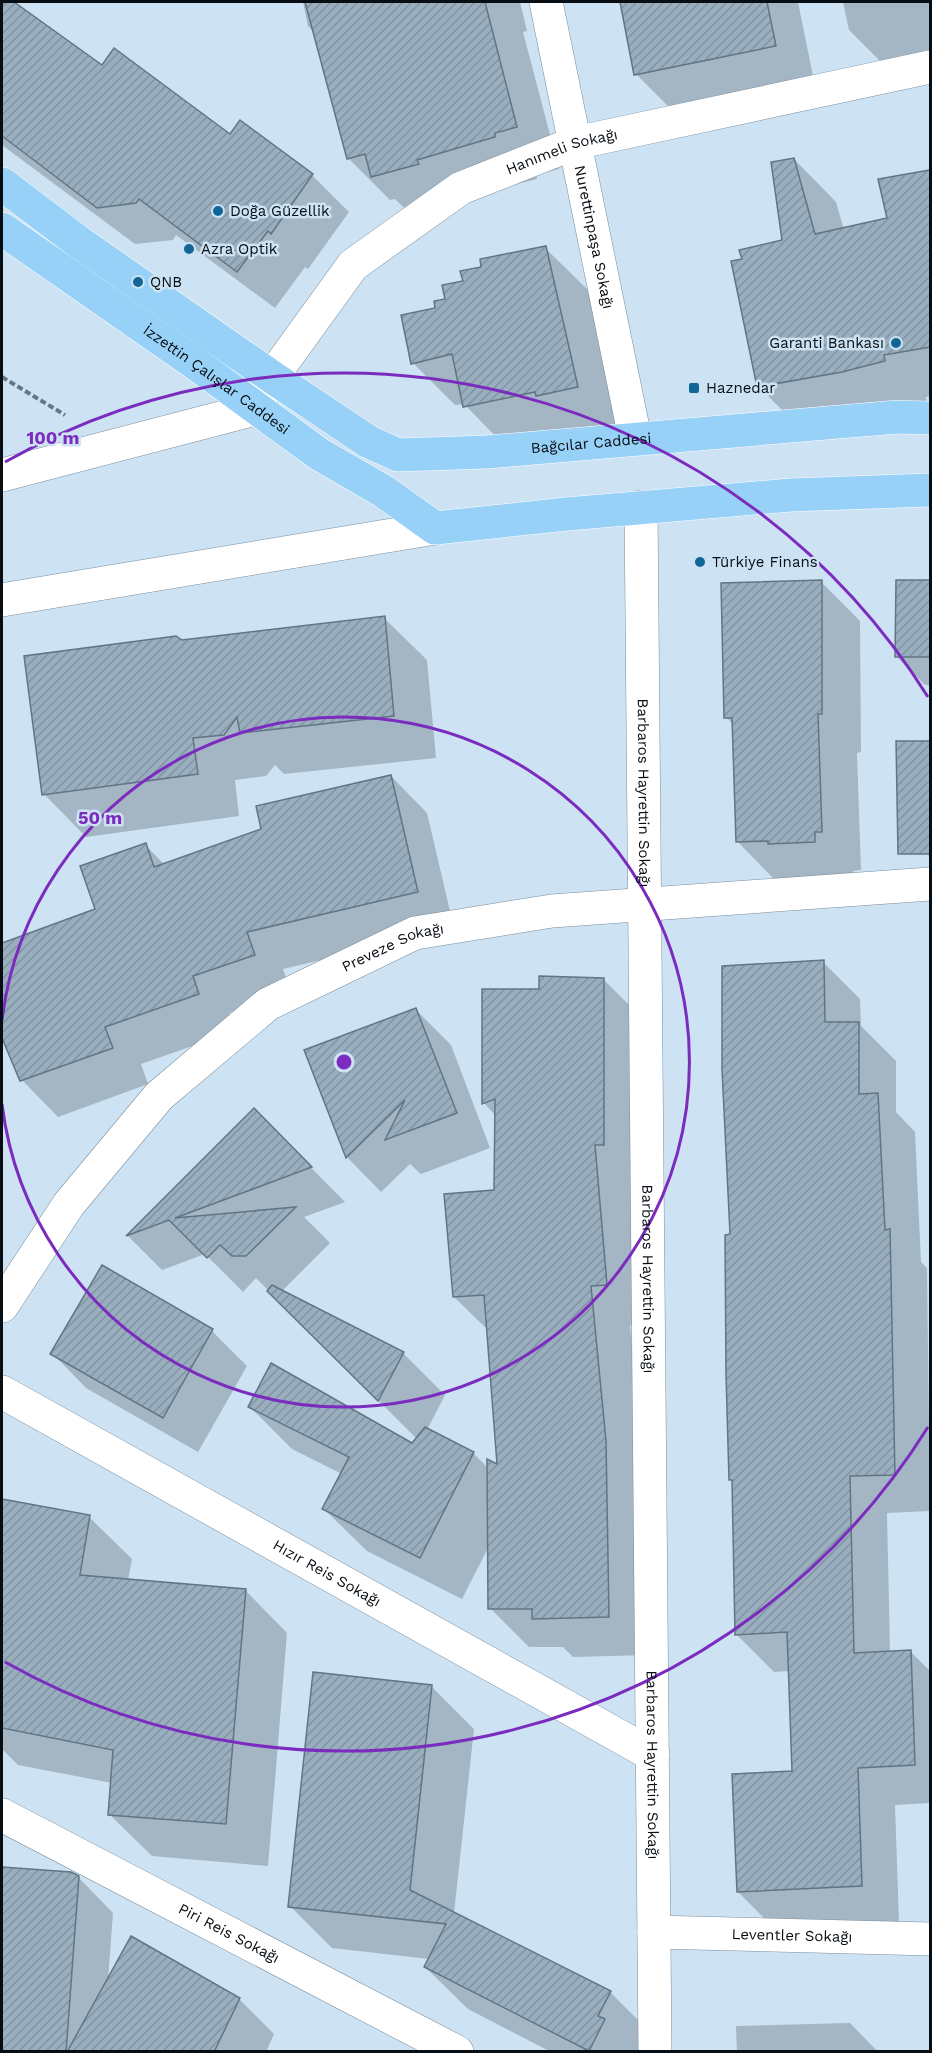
<svg xmlns="http://www.w3.org/2000/svg" width="932" height="2053" viewBox="0 0 932 2053" font-family="'Work Sans',sans-serif">
  <defs>
    <pattern id="building-hatch" width="6" height="6" patternUnits="userSpaceOnUse" patternTransform="scale(1.5)"><rect width="6" height="6" fill="#99aebe"/><path d="M-1 1l2-2M0 6l6-6M5 7l2-2" fill="none" stroke="#8294a2"/></pattern>
  </defs>
  <rect width="100%" height="100%" fill="#cde3f4"/>
  <!-- shadow -->
  <g fill="#0003">
    <path d="M303,2H520L527,31L523,32L559,169L536,175L537,179L497,189L498,191L459,202L415,218L395,199L390,200L348,158L315,33L308,26Z"/>
    <path d="M621,2H798L815,86L676,114L636,74Z"/>
    <path d="M843,2H930V61L889,70L849,30Z"/>
    <path d="M2,10L110,91L230,136L312,175L349,212L308,269L305,267L275,308L176,235L173,240L135,244L2,145Z"/>
    <path d="M794,159L836,202L844,230L888,220L880,181L930,171V396L926,397L927,403L801,429L758,386L743,260L784,241Z"/>
    <path d="M545,248L588,290L619,429L507,448L464,404L455,405L413,363L437,309L465,283L483,268Z"/>
    <path d="M897,581L930,582V685H925L897,657Z"/>
    <path d="M821,582L860,621L861,752L857,753L861,870L853,871V881H776L737,841L734,725L726,717Z"/>
    <path d="M384,618L427,660L436,758L284,774L275,765L266,776L235,780L239,816L86,837L44,794L182,642Z"/>
    <path d="M897,742H930V857L897,824Z"/>
    <path d="M391,776L427,813L454,928L283,969L291,992L229,1013L235,1031L141,1064L148,1084L58,1117L22,1080L2,1035V945L97,910L145,845L165,865L263,830Z"/>
    <path d="M823,962L860,999L861,1026L896,1061V1112L915,1132L921,1262L927,1268L930,1511L887,1513L890,1653L911,1652L930,1671V1803L895,1805L899,1923L775,1929L738,1892L794,1773L790,1671L774,1672L737,1635L733,1482L731,1480L732,1236Z"/>
    <path d="M604,980L643,1019L645,1323L630,1325L644,1481L647,1655L573,1657L563,1647H529L490,1608L489,1546L462,1599L367,1551L324,1509L342,1474L292,1449L250,1407L412,1445L417,1439L256,1278L243,1292L205,1254L162,1270L128,1236L254,1110L345,1202L304,1217L330,1243L281,1292L403,1353L445,1395L427,1430L473,1453L489,1469L499,1466L488,1330L454,1297L495,1191L496,1116L484,1103L540,991Z"/>
    <path d="M416,1010L451,1045L490,1148L421,1174L410,1164L381,1192L347,1157L306,1051Z"/>
    <path d="M102,1267L212,1331L247,1366L198,1452L86,1388L52,1353Z"/>
    <path d="M2,1501L89,1517L132,1559L128,1580L245,1590L287,1633L268,1866L152,1856L109,1814L112,1783L18,1765L2,1749Z"/>
    <path d="M432,1687L474,1729L454,1913L610,1992L652,2034L643,2052H551L468,2009L425,1967L429,1959L332,1948L290,1906Z"/>
    <path d="M2,1868L71,1874L78,1877L113,1913L108,1980L239,1999L274,2034L266,2052H2Z"/>
    <path d="M850,2023L878,2052H737L736,2026Z"/>
  </g>
  <!-- building -->
  <g fill="url(#building-hatch)" stroke="#627584" stroke-width="1.5">
    <path d="M2,2H14L102,65L114,48L230,134L240,120L313,174L271,234L268,231L237,272L139,199L136,203L97,208L2,136Z"/>
    <path d="M305,2H485L517,127L495,133V137L417,160L419,164L371,177L365,154L347,159Z"/>
    <path d="M620,2H767L776,46L634,75Z"/>
    <path d="M794,158L815,234L887,218L878,179L930,170V347L884,355L885,361L842,372L757,387L731,261L742,259L739,250L782,240L771,162Z"/>
    <path d="M546,246L578,387L536,396L535,392L463,407L452,354L411,364L401,315L435,308L434,301L445,299L442,285L463,281L460,271L481,267L480,259Z"/>
    <path d="M822,580V714H818L822,832H815V842L768,844V841L736,842L732,718H724L721,583Z"/>
    <path d="M896,580H930V657H895Z"/>
    <path d="M385,616L394,716L240,733L237,717L224,735L193,738L198,774L42,795L24,656L176,636L182,640Z"/>
    <path d="M896,741H930V854H898Z"/>
    <path d="M391,775L418,892L247,932L255,955L193,976L199,994L105,1027L113,1048L20,1081L2,1038V943L95,909L80,866L146,843L154,867L261,829L256,806Z"/>
    <path d="M824,960L825,1022H859V1094L878,1093L885,1230L890,1229L895,1475L850,1476L854,1653L911,1650L915,1765L858,1768L862,1886L737,1892L732,1774L792,1771L787,1632L735,1635L732,1480H729L726,1374L725,1235L730,1234L722,1069V966Z"/>
    <path d="M539,976L604,978V1145H595L607,1285L591,1286L606,1441L609,1617L532,1619V1609H488L487,1459L497,1464L484,1295L453,1297L444,1194L494,1190L495,1099L482,1104V989H539Z"/>
    <path d="M416,1008L457,1113L385,1140L405,1100L346,1158L304,1050Z"/>
    <path d="M254,1108L312,1167L175,1218L296,1207L246,1256H232L220,1245L207,1258L169,1220L126,1236Z"/>
    <path d="M102,1265L213,1329L163,1418L50,1354Z"/>
    <path d="M272,1285L404,1352L378,1401L267,1291Z"/>
    <path d="M271,1363L412,1443L425,1427L474,1452L420,1558L322,1509L349,1457L248,1407Z"/>
    <path d="M2,1499L90,1515L80,1575L246,1589L226,1824L108,1815L113,1750L2,1728Z"/>
    <path d="M313,1672L432,1685L410,1890L611,1991L598,2016L605,2019L589,2051L424,1967L446,1924L288,1907Z"/>
    <path d="M2,1867L71,1872L79,1876L66,2052H2Z"/>
    <path d="M131,1936L240,1998L214,2052H67Z"/>
  </g>
  <g fill="none" stroke-linecap="round" stroke-linejoin="round">
    <defs>
      <g id="minor">
        <path id="s1" d="M546,2L635,438"/>
        <path id="s2" d="M2,475L255,409L272,377L353,265L461,188L575,143L930,67"/>
        <path id="s3" d="M641,507L655,2052"/>
        <path d="M2,600L435,528"/>
        <path id="s4" d="M2,1306L69,1204L159,1096L268,1004L415,933L552,911L930,884"/>
        <path id="s5" d="M2,1392L653,1755"/>
        <path id="s6" d="M2,1815L457,2052"/>
        <path id="s7" d="M654,1932L930,1939"/>
      </g>
      <g id="major">
        <path id="s8" d="M2,184L80,243L272,377L369,442L398,455L487,452L897,417L930,418"/>
        <path id="s9" d="M2,229L196,364L319,454L383,491L435,528L567,514L791,495L930,490"/>
      </g>
    </defs>
    <!-- minor casing -->
    <use href="#minor" stroke="#798d9c" stroke-width="34"/>
    <!-- major casing -->
    <use href="#major" stroke="#fff" stroke-width="34"/>
    <!-- path -->
    <path stroke="#687682" stroke-width="4" stroke-dasharray="6 3" stroke-linecap="butt" d="M2,377L65,415"/>
    <!-- minor -->
    <use href="#minor" stroke="#fff" stroke-width="33"/>
    <!-- major -->
    <use href="#major" stroke="#98d1f7" stroke-width="33"/>
  </g>
  <!-- distance rings -->
  <g fill="none" stroke="#7b2cbf" stroke-width="3">
    <path d="M2 1020A345 345 0 1 1 2 1104"/>
    <path d="M928 1427A689 689 0 0 1 5 1662M5 462A689 689 0 0 1 928 697"/>
  </g>
  <!-- markers -->
  <g fill="#126697" stroke="#cde3f4" stroke-width="2">
    <circle cx="218" cy="211" r="6"/>
    <circle cx="189" cy="249" r="6"/>
    <circle cx="138" cy="282" r="6"/>
    <circle cx="896" cy="343" r="6"/>
    <rect x="688" y="382" width="12" height="12" rx="3"/>
    <circle cx="700" cy="562" r="6"/>
  </g>
  <g text-anchor="middle" stroke-width="5" stroke-linejoin="round" paint-order="stroke">
    <!-- street labels -->
    <g font-size="15" fill="#060d13" stroke="#cde3f4">
      <text dy="5" stroke="none"><textPath href="#s2" startOffset="676">Hanımeli Sokağı</textPath></text>
      <text dy="5" stroke="none"><textPath href="#s1" startOffset="240">Nurettinpaşa Sokağı</textPath></text>
      <text dy="5" stroke="none"><textPath href="#s9" startOffset="262">İzzettin Çalışlar Caddesi</textPath></text>
      <text dy="5" stroke="none"><textPath href="#s8" startOffset="674">Bağcılar Caddesi</textPath></text>
      <text dy="5" stroke="none"><textPath href="#s3" startOffset="286">Barbaros Hayrettin Sokağı</textPath></text>
      <text dy="5" stroke="none"><textPath href="#s4" startOffset="543">Preveze Sokağı</textPath></text>
      <text dy="5" stroke="none"><textPath href="#s3" startOffset="772">Barbaros Hayrettin Sokağı</textPath></text>
      <text dy="5" stroke="none"><textPath href="#s5" startOffset="372">Hızır Reis Sokağı</textPath></text>
      <text dy="5" stroke="none"><textPath href="#s3" startOffset="1258">Barbaros Hayrettin Sokağı</textPath></text>
      <text dy="5" stroke="none"><textPath href="#s6" startOffset="256">Piri Reis Sokağı</textPath></text>
      <text dy="5" stroke="none"><textPath href="#s7" startOffset="138">Leventler Sokağı</textPath></text>
    </g>
    <!-- poi labels -->
    <g font-size="15" fill="#060d13" stroke="#cde3f4" text-anchor="start">
      <text x="230" y="216">Doğa Güzellik</text>
      <text x="201" y="254">Azra Optik</text>
      <text x="150" y="287">QNB</text>
      <text x="884" y="348" text-anchor="end">Garanti Bankası</text>
      <text x="706" y="393">Haznedar</text>
      <text x="712" y="567">Türkiye Finans</text>
    </g>
  </g>
  <circle cx="344" cy="1062" r="9" fill="#7b2cbf" stroke="#cde3f4" stroke-width="3"/>
  <g font-size="18" text-anchor="middle" font-weight="bold" fill="#7b2cbf" stroke="#cde3f4" stroke-width="5" stroke-linejoin="round" paint-order="stroke">
    <text x="53" y="444">100 m</text>
    <text x="100" y="824">50 m</text>
  </g>
  <!-- border -->
  <rect width="932" height="2053" fill="none" stroke="#060d13" stroke-width="6"/>
</svg>
